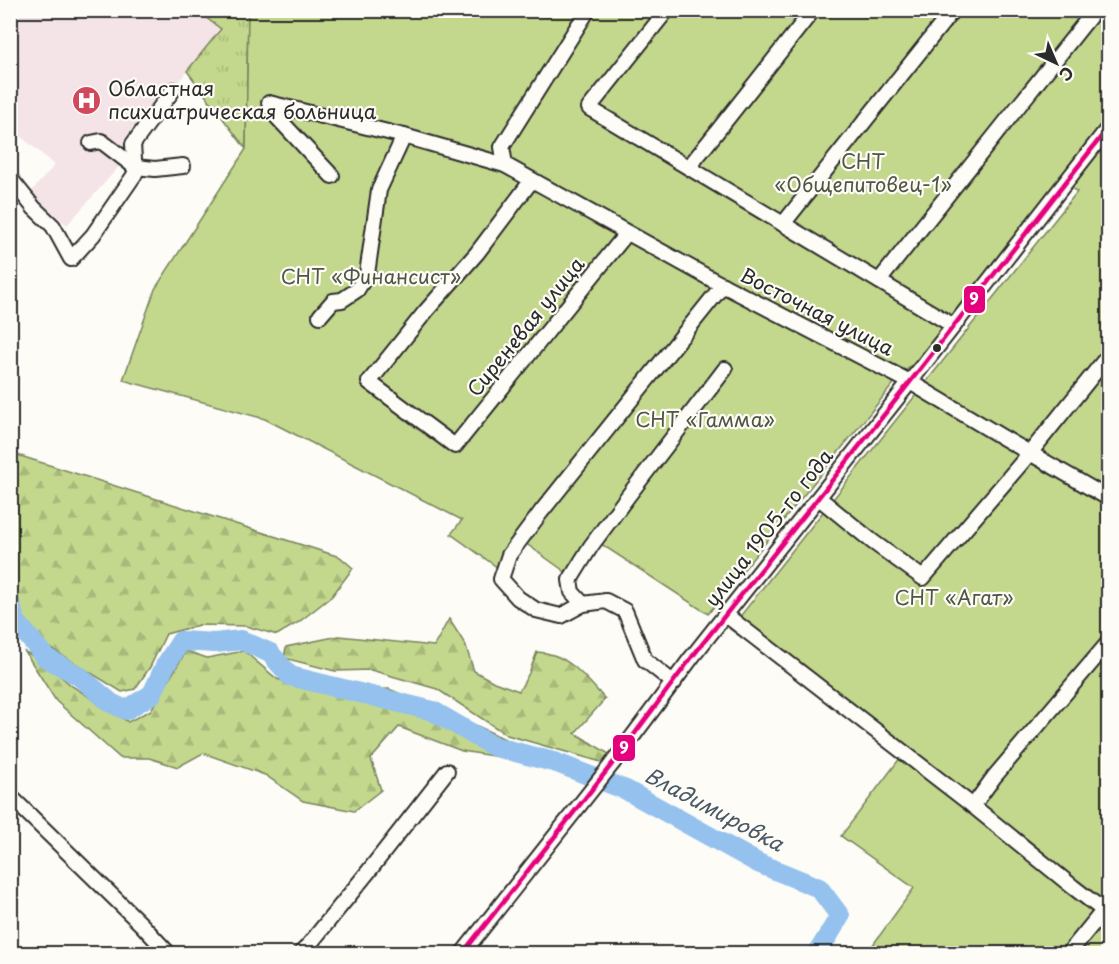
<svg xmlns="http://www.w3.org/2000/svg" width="1119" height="964" viewBox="0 0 1119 964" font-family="'Playpen Sans',sans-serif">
  <defs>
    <pattern id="grass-tufts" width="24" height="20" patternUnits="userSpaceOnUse" patternTransform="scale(1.5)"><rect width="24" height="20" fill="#c3d88d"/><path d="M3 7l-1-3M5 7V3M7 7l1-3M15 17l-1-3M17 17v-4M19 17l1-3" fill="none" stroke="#a8ba7a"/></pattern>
    <pattern id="forest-firs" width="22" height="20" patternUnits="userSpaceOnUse" patternTransform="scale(1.5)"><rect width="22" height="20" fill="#c3d88d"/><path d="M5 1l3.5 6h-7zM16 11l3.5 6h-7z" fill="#a8ba7a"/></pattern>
  </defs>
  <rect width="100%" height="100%" fill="#fdfcf7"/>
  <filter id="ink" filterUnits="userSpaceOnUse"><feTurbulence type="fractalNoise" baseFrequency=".0167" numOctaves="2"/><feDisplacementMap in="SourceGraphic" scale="12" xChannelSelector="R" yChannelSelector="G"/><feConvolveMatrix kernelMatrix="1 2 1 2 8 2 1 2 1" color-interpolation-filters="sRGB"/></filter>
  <g filter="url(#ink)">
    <!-- built -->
    <path fill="#f4e3e7" d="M10,11H197L221,29L119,156L124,161L67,225L30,193L55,165L11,128Z"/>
    <!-- grass -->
    <path fill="url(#grass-tufts)" stroke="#77825c" stroke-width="1.5" d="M197,11H248L246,149L187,71L221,29Z"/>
    <!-- forest -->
    <g fill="url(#forest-firs)" stroke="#77825c" stroke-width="1.5">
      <path d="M11,453L340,557L353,568L332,596L299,622L277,635L246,626L199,625L166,634L150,667L135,689L122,692L42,643L11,617Z"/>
      <path d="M449,619L465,644L474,671L494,682L519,691L529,673L537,652C568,653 585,677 605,699L575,733L609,754L605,763L507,735L437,689L371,670L335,671L284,658L286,647L339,636L434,646Z"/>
      <path d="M186,651L207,658L244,651L277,679L317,691L389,689L469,722L511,742L505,758L462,751L399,727L371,759L381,790L354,811L303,801L265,775L203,753L178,767L149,758H120L56,701L25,652L40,659L72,686L128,722L151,710Z"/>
    </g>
    <!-- green -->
    <path fill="#c3d88d" stroke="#77825c" stroke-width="1.5" d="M248,11H1108V953H867L914,888L841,836L904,753L730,629L1077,192L1065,184L954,326L899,377L708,614L592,538L567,573L525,543L501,570L451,534L462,520L265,419L123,380L155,289L246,149Z"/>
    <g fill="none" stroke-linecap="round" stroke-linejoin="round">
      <!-- river -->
      <path stroke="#94c1ed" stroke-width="20" d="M10,602L15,620L45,657L79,676L111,703L126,710L152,694L165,666L181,641L215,643L241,640L270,653L290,676L433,711L493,746L557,763L626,790L758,863L819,888L840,916L817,954"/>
      <defs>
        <g id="minor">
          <path d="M667,10L589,108L954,326"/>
          <path d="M91,143L101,141L135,167L155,169L183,166"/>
          <path d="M505,165L502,147L588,10"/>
          <path d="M689,167L813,10"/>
          <path d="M332,176L276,116L269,103L404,136"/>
          <path d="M10,178L34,208L53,226L71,259L93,235L135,174L133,144L173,90"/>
          <path d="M532,180L477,253L426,311L369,382L455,446L627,233"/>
          <path d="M783,224L953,10"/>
          <path d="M879,281L1095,10"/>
          <path d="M320,316L333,301L342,300L357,290L367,274L379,190L404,136L505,165L713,280L910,382L1002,437L1108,498"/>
          <path d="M819,498L873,542L923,578L1030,453L1108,356"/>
          <path d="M583,604L572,592L570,580L591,546L628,496L725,369"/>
          <path d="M726,615L973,806L1073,887L1108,914"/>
          <path d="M674,683L645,660L625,611L606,601L583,604L561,616L536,610L518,598L501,579L509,555L541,512L723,285"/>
          <path d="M10,796L142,925L169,954"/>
          <path d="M973,806L994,777L1108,643"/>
          <path d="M300,954L308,946L368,872L447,771"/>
          <path d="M462,954L612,764L692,657L910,382L1108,128"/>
          <path d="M1068,954L1108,905"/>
        </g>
      </defs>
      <!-- minor casing -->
      <use href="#minor" stroke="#2b2b2b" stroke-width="18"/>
      <!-- minor -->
      <use href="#minor" stroke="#fdfcf7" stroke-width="14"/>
      <defs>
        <path id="bus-1" d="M462,954L612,764L692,657L910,382L1108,128"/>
      </defs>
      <!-- bus-1 casing -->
      <use href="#bus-1" stroke="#fdfcf7" stroke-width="9"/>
      <!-- bus-1 -->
      <use href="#bus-1" stroke="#e5007d" stroke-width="4.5"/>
    </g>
  </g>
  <!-- icons -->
  <defs>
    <symbol id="hospital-disc" viewBox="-11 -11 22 22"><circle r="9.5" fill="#d1495b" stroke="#fdfcf7"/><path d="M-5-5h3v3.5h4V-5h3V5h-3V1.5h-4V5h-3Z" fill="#fff"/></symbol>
  </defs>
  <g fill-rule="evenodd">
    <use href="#hospital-disc" x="70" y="84" width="33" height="33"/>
  </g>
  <!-- markers -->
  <circle fill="#2b2b2b" stroke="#fdfcf7" stroke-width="2" cx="937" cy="348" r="5"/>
  <g text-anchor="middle" stroke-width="4.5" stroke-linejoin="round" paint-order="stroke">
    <!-- poi labels -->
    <g font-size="20" fill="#2b2b2b" stroke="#fdfcf7" text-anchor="start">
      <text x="108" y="96">Областная<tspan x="108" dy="23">психиатрическая больница</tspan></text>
    </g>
    <!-- park labels -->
    <g font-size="20" fill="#515644" stroke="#fdfcf7">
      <text x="863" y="169">СНТ<tspan x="863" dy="23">«Общепитовец-1»</tspan></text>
      <text x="371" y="284">СНТ «Финансист»</text>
      <text x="705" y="427">СНТ «Гамма»</text>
      <text x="954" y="605">СНТ «Агат»</text>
    </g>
    <!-- street labels -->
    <g font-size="20" fill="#2b2b2b" stroke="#fdfcf7">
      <text transform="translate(817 312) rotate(27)" y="7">Восточная улица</text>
      <text transform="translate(526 327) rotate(-51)" y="7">Сиреневая улица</text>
      <text transform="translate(769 528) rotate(-52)" y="7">улица 1905-го года</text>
    </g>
    <!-- water labels -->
    <g font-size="21" font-style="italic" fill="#4a5865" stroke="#fdfcf7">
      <text transform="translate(714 810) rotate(28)" y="7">Владимировка</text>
    </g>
  </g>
  <g stroke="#fdfcf7" stroke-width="2">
    <rect x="963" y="285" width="23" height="29" rx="6" fill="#e5007d"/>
    <rect x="612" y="734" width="24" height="28" rx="6" fill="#e5007d"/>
  </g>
  <g font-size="16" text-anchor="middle" font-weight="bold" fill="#fff">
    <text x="974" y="305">9</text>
    <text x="624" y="754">9</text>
  </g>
  <!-- margin -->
  <rect width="1119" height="964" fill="none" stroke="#fdfcf7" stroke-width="36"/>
  <rect x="18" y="18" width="1083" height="928" fill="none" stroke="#2b2b2b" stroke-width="2" filter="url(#ink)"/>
  <!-- north arrow -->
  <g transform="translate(1056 63) rotate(136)" stroke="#fdfcf7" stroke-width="4.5" paint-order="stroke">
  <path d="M0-4.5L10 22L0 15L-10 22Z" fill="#2b2b2b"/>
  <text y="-9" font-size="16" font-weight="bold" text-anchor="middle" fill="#2b2b2b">С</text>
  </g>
</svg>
